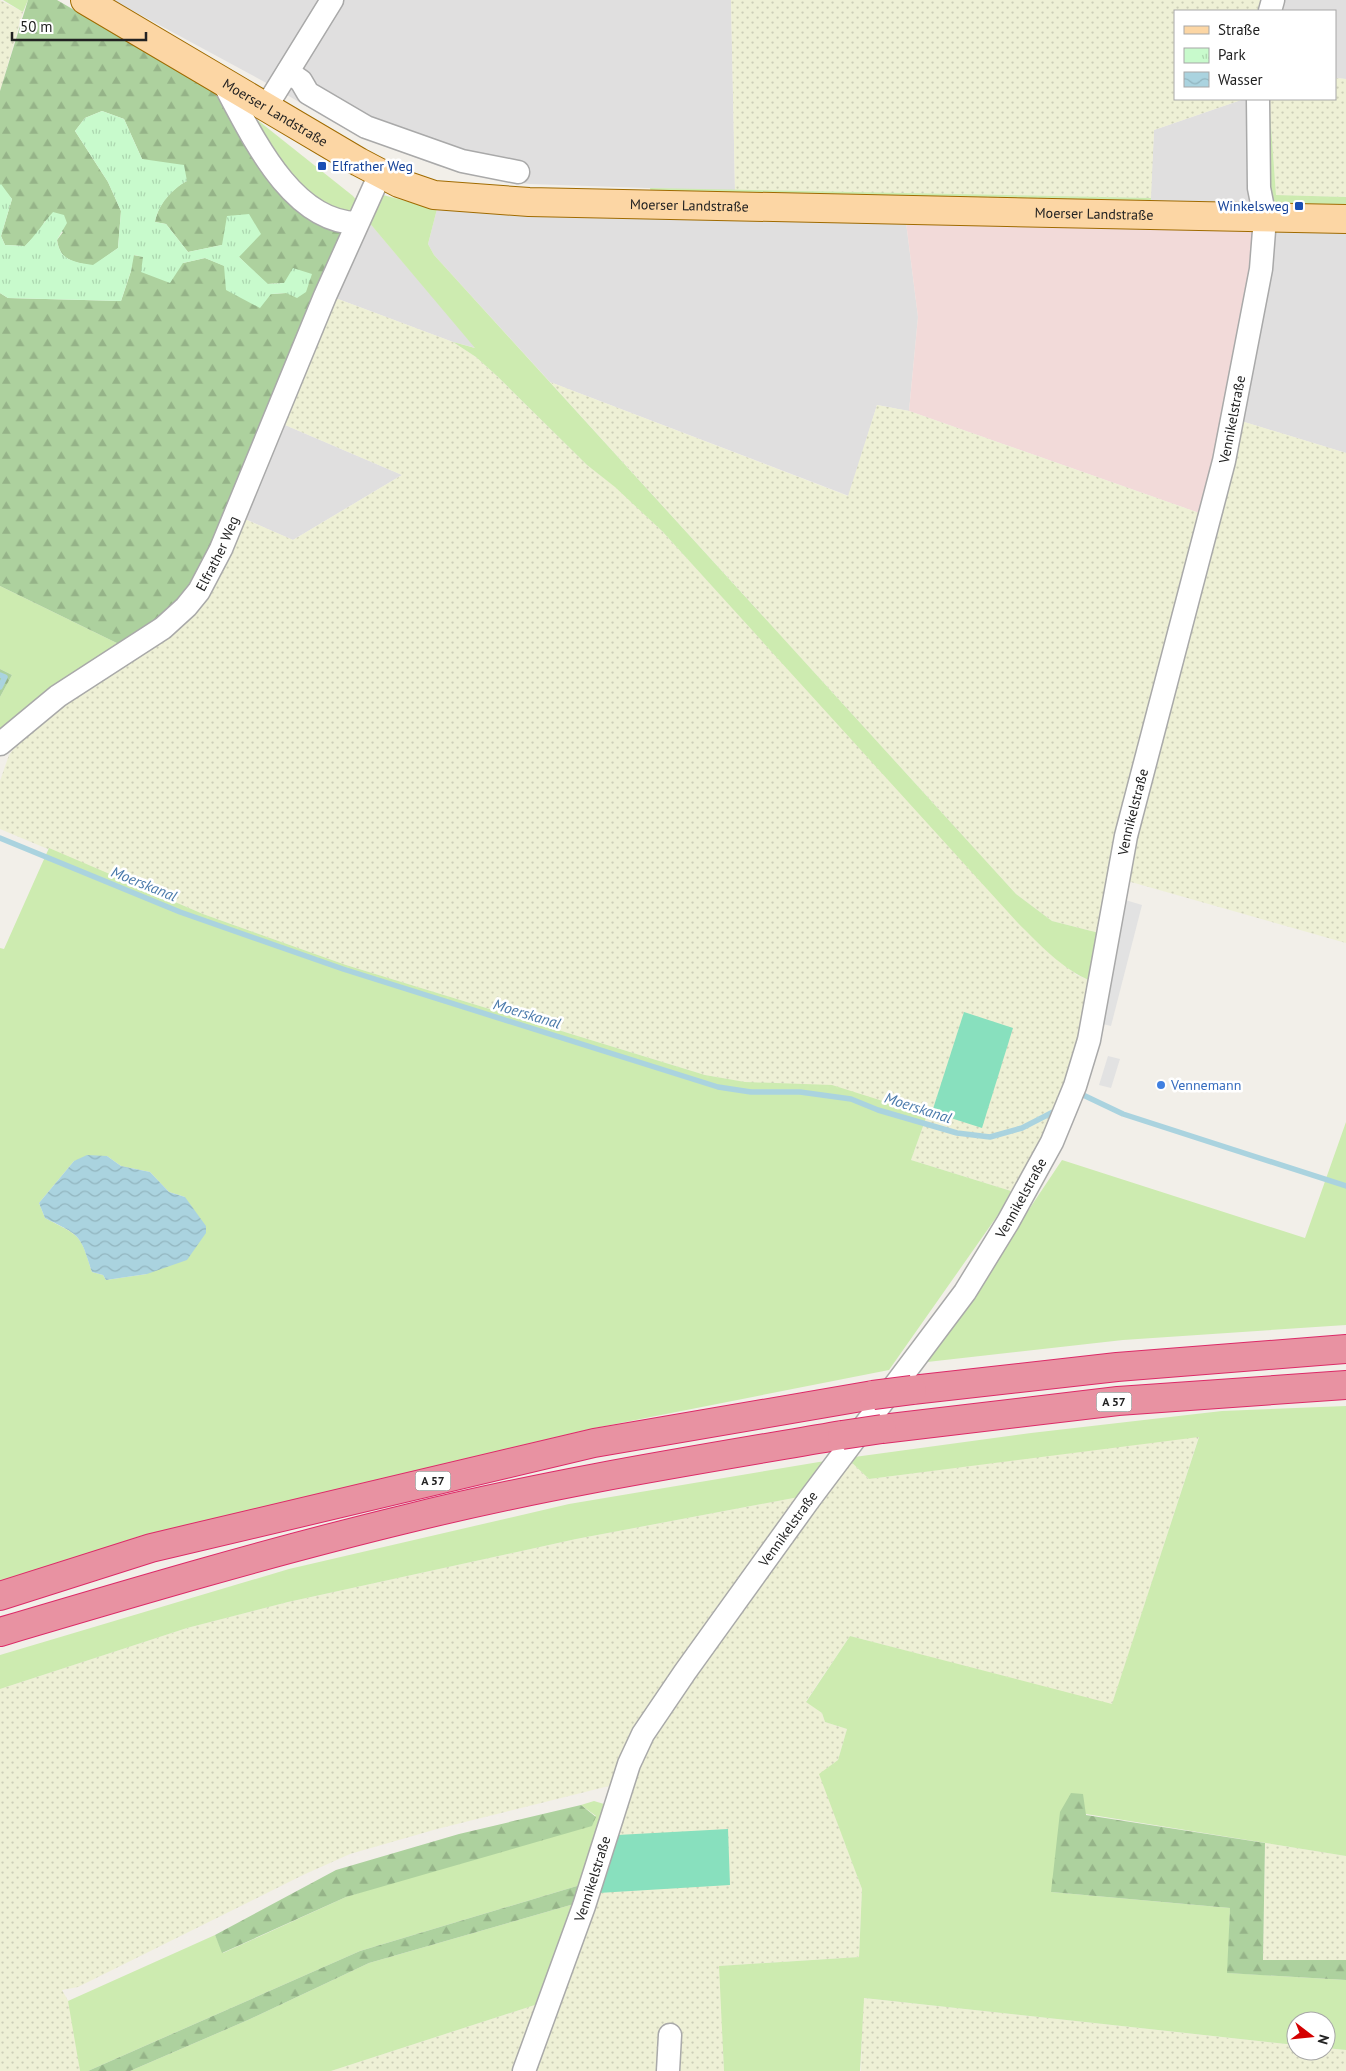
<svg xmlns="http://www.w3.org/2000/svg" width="1346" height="2071" viewBox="0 0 1346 2071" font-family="'PT Sans',sans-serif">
  <defs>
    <pattern id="farmland-dots" width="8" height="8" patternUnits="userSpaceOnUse" patternTransform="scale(1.25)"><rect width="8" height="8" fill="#eef0d5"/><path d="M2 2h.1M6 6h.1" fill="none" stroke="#ccceb7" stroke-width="1.8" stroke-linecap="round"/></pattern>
    <pattern id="forest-firs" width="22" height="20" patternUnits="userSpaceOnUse" patternTransform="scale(1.25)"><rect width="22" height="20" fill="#add19e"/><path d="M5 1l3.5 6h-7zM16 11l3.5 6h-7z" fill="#95b388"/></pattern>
    <pattern id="park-tufts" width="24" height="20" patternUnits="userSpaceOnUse" patternTransform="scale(1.25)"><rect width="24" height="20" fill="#c8facc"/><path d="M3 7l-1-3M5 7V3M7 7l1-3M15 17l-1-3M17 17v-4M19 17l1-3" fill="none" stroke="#acd6af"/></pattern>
    <pattern id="water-waves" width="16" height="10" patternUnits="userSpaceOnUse" patternTransform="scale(1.25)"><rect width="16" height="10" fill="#aad3df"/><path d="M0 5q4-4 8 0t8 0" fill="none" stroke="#92b5bf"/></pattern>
  </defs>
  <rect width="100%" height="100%" fill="#f2efe9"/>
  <!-- residential -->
  <g fill="#e0dfdf">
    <path d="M113,0H731L735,191L530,184L497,180L438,166L374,142L336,124L272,86Z"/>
    <path d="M1278,0H1346V79L1335,78V11H1275Z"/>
    <path d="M1244,99H1254L1252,195L1250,201L1245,206L1150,208L1154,130Z"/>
    <path d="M437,209L481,213L906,222L918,317L909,411L877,405L849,496L550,382L434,255L428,244Z"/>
    <path d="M367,220L476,348L453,342L330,296Z"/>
    <path d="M1288,230L1346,233V453L1238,420L1273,235L1277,231Z"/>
    <path d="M278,422L402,475L293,540L238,516Z"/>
  </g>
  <!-- commercial -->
  <path fill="#f2dad9" d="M906,222L1242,230L1252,232L1257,238L1205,515L909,411L918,317Z"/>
  <!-- farmland -->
  <g fill="url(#farmland-dots)">
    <path d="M0,0L23,12L0,91Z"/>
    <path d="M731,0H1269L1266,11H1175V99H1244L1154,130L1151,198L735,191Z"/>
    <path d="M1335,78L1346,79V197L1276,195L1269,99H1335Z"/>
    <path d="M330,296L453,342L476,357L497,376L587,465L616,487L662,531L1040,945L1077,975L1091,981L1075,1059L1048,1133L1011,1191L911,1160L927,1115L705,1075L346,965L203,914L0,829V781L9,755L19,742L240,517L293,540L402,475L278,422Z"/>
    <path d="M550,382L848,496L877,405L909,411L1205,515L1103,934L1052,921L1016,894Z"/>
    <path d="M1238,420L1346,453V943L1124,880Z"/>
    <path d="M1199,1436L1112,1705L850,1636L806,1701L822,1713L825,1722L847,1729L838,1760L820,1774L862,1889L859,1957L720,1966L724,2071H533L645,1745L847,1458L869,1479Z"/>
    <path d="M804,1496L712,1613L656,1705L619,1773L609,1786L437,1829L350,1854L303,1875L78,1987L62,1990L70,2004L80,2071H0V1689L187,1628L288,1602L576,1539Z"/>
    <path d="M1265,1843L1346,1856V1960H1263Z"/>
    <path d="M863,1998L1296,2045V2051H1326V2048L1346,2050V2071H861Z"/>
    <path d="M544,2002L519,2071H331Z"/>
  </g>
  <!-- grass -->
  <g fill="#cdebb0" fill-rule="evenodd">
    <path d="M3,0H28L23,12Z"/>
    <path d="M1269,99L1276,195L1346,197V211L1274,204L1268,197Z"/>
    <path d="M250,114L353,196L357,201L355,211L336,214L279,169Z"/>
    <path d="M650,188L1151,198L1150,208L652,196Z"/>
    <path d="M383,195L437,209L428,244L434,255L1016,894L1052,921L1103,934L1091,981C1062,969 1039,944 1017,922L662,531L615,487L587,465L497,376L476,357L453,342L475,348L367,220Z"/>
    <path d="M0,586L127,648L0,738V697L12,675L0,669Z"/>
    <path d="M49,848L203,914L346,965L705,1075L745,1082L832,1085L927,1115L911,1160L1011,1191L1000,1212L889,1370L590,1429L140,1536L0,1584V948L4,949ZM107,1156L121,1166L150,1172L169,1192L185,1197L147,1274L106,1280L103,1275L92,1272C80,1233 81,1237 45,1218L39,1203L74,1161Z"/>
    <path d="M1346,1122V1325L1123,1340L927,1362L1062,1160L1305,1238Z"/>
    <path d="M1346,1406V1856L1086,1814L1051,1892L1230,1908L1228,1973L1346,1980V2050L1326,2048V2021H1296V2045L864,1998L860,2071H724L719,1966L859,1957L862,1889L819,1774L838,1760L847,1729L825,1722L822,1713L806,1702L850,1636L1112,1704L1199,1437L869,1479L847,1458L1031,1433L1222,1411Z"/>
    <path d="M831,1460L804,1496L576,1539L288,1602L187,1628L0,1689V1655L289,1569L569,1504Z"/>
    <path d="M594,1801L604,1804L608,1813L587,1883L360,1951L88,2071H80L68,2001L215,1935L223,1953L346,1897L596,1816L581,1805Z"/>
    <path d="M581,1902L544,2002L331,2071H130L248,2020L369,1963Z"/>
  </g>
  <!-- forest -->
  <g fill="url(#forest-firs)">
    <path d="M28,0H57L220,95L318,217L347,235L196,588L127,648L0,586V293L8,298L121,301L131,271L133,255L183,263L205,258L225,266L271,294L286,293L284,283L267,284L239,257L222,245L188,252L166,224L155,222C158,205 171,189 187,181L142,159L124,119L102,111L85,118L75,131L108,182L121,211L118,248L93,266C74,262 60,261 57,240L63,232L45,221L39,232L25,246L5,245L1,236L12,199L0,185V91Z"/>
    <path d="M0,669L12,675L0,697Z"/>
    <path d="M1071,1793L1083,1794L1086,1815L1265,1843L1263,1960H1346V1980L1227,1973L1230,1908L1051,1892L1060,1812Z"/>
    <path d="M581,1805L596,1817L592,1826L346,1897L222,1953L215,1935L336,1870L459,1834Z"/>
    <path d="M587,1883L581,1902L369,1963L248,2020L130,2071H88L360,1951Z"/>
  </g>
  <!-- park -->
  <path fill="url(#park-tufts)" d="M102,111L124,119L142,159L184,165L187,181C172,189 158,205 155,222L166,224L188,252L222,245L227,216L249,214L261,234L239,257L268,284L284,283L293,268L312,274L306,292L297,298L286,293L271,294L260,308L226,290L224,266L205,258L183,263L170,283L141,272L143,257L134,255L131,271L121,301L8,298L0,293V185L1,184L12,199L1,236L5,245L25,246C36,235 43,223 53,212L64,215L67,223L57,240C60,261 74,262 93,265L118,248L121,211L108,182L75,131L85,118Z"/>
  <!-- pitch -->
  <g fill="#88e0be">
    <path d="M964,1012L1013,1028L982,1128L932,1112Z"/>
    <path d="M728,1829L730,1885L598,1893L617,1835Z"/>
  </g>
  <!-- parking -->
  <g fill="#e2e2e2">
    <path d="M1122,899L1142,905L1111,1026L1099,1023Z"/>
    <path d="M1108,1056L1120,1059L1111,1088L1099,1085Z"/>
  </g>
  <!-- water -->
  <path fill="url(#water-waves)" d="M87,1155L107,1156L121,1166L150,1172L169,1192L185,1197L206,1226V1233L187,1260L147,1274L106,1280L103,1275L92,1272C80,1234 81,1236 45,1218L39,1203L74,1161Z"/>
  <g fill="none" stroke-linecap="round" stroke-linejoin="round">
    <!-- stream -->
    <g stroke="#aad3df" stroke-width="5.5">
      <path d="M0,675L5,677L0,687"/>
      <path d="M0,838L180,912L343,969L718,1087L751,1092H800L851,1099L878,1110L957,1133L990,1137L1022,1128L1057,1110"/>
      <path d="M1081,1094L1123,1114L1346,1186"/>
    </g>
    <defs>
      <g id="minor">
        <path d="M1270,11L1273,0"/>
        <path d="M288,72L301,81L308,93L366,127L462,161L518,172"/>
        <path d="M223,82C251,133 290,222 357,223"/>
        <path d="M266,107L332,0"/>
        <path id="s1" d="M0,744L58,696L163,628L186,607L199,591L221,549L325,296L380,174"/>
        <path id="s2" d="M524,2071L584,1906L629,1764L643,1734L685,1672L808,1501L965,1292L1008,1222L1052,1142L1075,1086L1089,1040L1126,836L1224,461L1261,269L1265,218L1259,188L1258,99"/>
        <path d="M668,2071L670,2035"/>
      </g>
      <g id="major">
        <path id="s3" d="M85,0L359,162L399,183L434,195L529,202L1346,219"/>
      </g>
      <g id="highway">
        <path d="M912,1390L1117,1367L1346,1349"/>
        <path d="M882,1429L1118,1401L1346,1385"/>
        <path d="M0,1596L151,1548L594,1443L873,1395"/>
        <path d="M0,1632C135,1592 270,1552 406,1519C550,1483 696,1460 842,1435"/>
      </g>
    </defs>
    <!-- minor casing -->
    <use href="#minor" stroke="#a9a9a9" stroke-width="25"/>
    <!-- major casing -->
    <use href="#major" stroke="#a06b00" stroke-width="30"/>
    <!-- highway casing -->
    <use href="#highway" stroke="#dc2a67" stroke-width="30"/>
    <!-- minor -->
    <use href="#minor" stroke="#fff" stroke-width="22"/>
    <!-- major -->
    <use href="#major" stroke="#fcd6a4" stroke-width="28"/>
    <!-- highway -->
    <use href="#highway" stroke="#e892a2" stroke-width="28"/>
    <defs>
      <g id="highway-bridge">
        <path d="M873,1395L912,1390"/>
        <path d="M842,1435L882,1429"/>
      </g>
    </defs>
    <!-- highway-bridge casing -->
    <use href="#highway-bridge" stroke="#dc2a67" stroke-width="30" stroke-linecap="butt"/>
    <!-- highway-bridge -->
    <use href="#highway-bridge" stroke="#e892a2" stroke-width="28"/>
  </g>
  <!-- markers -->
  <g fill="#1a4fb4" stroke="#fff" stroke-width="2">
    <rect x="317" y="161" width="10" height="10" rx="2.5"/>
    <rect x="1294" y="201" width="10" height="10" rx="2.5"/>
  </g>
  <circle fill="#3f7fe0" stroke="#fff" stroke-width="2" cx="1161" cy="1085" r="5"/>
  <g text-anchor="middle" stroke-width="5" stroke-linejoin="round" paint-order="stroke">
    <!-- shield labels -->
    <g fill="#fff" stroke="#646464" stroke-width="1">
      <rect x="1096.5" y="1392.5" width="35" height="19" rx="4"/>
      <rect x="415.5" y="1471.5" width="35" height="19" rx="4"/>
    </g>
    <g font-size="12" font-weight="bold" fill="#222">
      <text x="1114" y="1406">A 57</text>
      <text x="433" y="1485">A 57</text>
    </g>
    <!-- street labels -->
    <g font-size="14" fill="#222" stroke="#fff">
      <text dy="5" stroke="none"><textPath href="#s3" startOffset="221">Moerser Landstraße</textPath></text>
      <text dy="5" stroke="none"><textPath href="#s3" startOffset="656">Moerser Landstraße</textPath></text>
      <text dy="5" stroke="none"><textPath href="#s3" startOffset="1061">Moerser Landstraße</textPath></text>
      <text dy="5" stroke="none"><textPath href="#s2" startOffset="1824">Vennikelstraße</textPath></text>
      <text dy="5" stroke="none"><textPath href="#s1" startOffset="294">Elfrather Weg</textPath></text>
      <text dy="5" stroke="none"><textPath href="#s2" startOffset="1419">Vennikelstraße</textPath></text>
      <text dy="5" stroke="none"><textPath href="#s2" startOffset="1014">Vennikelstraße</textPath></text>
      <text dy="5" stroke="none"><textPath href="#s2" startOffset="609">Vennikelstraße</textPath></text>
      <text dy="5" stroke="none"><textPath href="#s2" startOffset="204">Vennikelstraße</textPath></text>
    </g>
    <!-- transit labels -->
    <g font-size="14" fill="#164399" stroke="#fff" text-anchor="start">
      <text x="332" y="171">Elfrather Weg</text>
      <text x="1289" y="211" text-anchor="end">Winkelsweg</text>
    </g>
    <!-- shop labels -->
    <g font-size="14" fill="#366cbe" stroke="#fff" text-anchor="start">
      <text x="1171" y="1090">Vennemann</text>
    </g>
    <!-- water labels -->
    <g font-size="15" font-style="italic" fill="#4a7aab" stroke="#fff">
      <text transform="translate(144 884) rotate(22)" y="5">Moerskanal</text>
      <text transform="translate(527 1014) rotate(17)" y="5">Moerskanal</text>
      <text transform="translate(918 1108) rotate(18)" y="5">Moerskanal</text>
    </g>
  </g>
  <!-- legend -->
  <rect x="1174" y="10" width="162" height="90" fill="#ffffff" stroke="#a7a7a7"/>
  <rect x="1184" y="26" width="25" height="8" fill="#fcd6a4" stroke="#a7a7a7"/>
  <text x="1218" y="35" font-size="15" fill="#222222">Straße</text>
  <rect x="1184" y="48" width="25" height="15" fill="url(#park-tufts)" stroke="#a7a7a7"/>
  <text x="1218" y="60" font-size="15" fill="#222222">Park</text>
  <rect x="1184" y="72" width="25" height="15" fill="url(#water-waves)" stroke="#a7a7a7"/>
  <text x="1218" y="85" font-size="15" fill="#222222">Wasser</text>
  <!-- north arrow -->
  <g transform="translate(1311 2036) rotate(106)"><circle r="24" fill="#ffffff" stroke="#a7a7a7"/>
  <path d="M0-4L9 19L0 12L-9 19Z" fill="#d40000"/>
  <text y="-8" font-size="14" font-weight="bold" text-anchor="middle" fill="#222222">N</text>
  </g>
  <!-- scale -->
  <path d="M12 32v8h134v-8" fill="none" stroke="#222222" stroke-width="2.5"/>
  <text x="20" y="32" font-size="15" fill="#222222" stroke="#ffffff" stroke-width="4" paint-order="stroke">50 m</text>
</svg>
